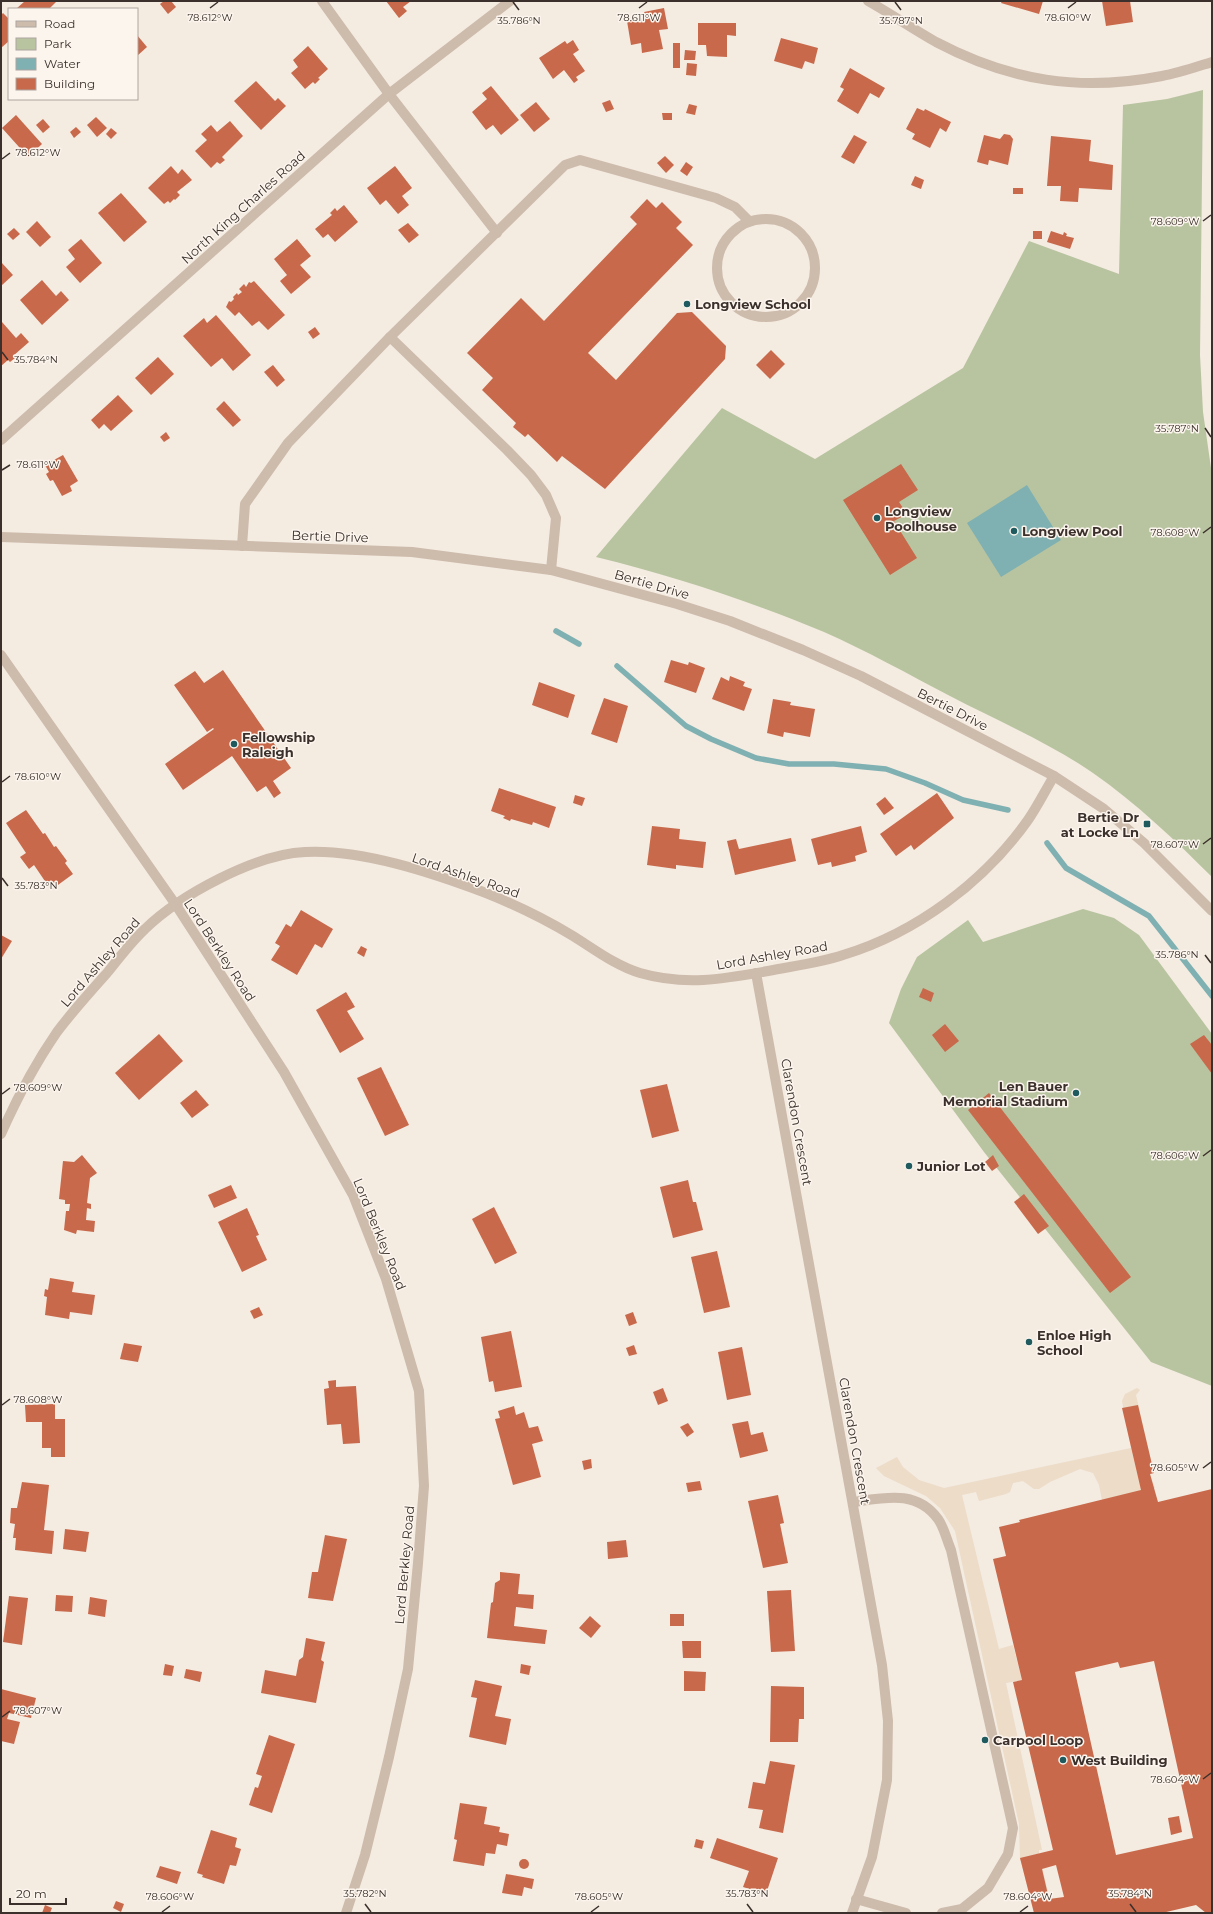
<svg xmlns="http://www.w3.org/2000/svg" width="1213" height="1914" viewBox="0 0 1213 1914" font-family="Montserrat,sans-serif">
  <rect width="100%" height="100%" fill="#f4ebe1"/>
  <!-- green -->
  <g fill="#b8c4a0">
    <path d="M1203,90L1200,355L1203,412L1212,475V877C1175,840 1136,803 1093,773C1050,743 996,720 950,696C908,674 867,651 824,632C750,601 673,576 596,557L722,408L815,459L963,368L1029,241L1119,274L1123,105L1167,99Z"/>
    <path d="M1083,909L1114,918L1139,935L1212,1034V1386L1151,1362L984,1152L889,1023L901,989L917,957L968,920L983,942Z"/>
  </g>
  <!-- plaza -->
  <path fill="#ecdcc8" d="M1137,1388L1140,1390L1136,1395L1154,1473L1150,1474L1155,1488L1102,1500L1099,1485L1093,1473L1080,1469L1050,1482L1039,1489H1034L1023,1481L1013,1483L1010,1492L1006,1494L979,1501L976,1492L962,1495L999,1649L1013,1645L1022,1680L1006,1683L1042,1850H1039V1854L1053,1913H1034L1020,1858L1019,1824L955,1531L940,1508L926,1496L884,1476L876,1468L897,1457L903,1467L919,1480L944,1488L1131,1448L1122,1401L1125,1394Z"/>
  <!-- water -->
  <path fill="#7fb0b2" d="M1027,485L1061,540L1001,577L967,523Z"/>
  <g fill="none" stroke-linecap="round" stroke-linejoin="round">
    <!-- stream -->
    <g stroke="#7fb0b2" stroke-width="5.5">
      <path d="M556,631L579,644"/>
      <path d="M617,666L686,726L711,739L756,758L789,764H834L886,769L925,783L963,800L1008,810"/>
      <path d="M1047,843L1066,868L1149,916L1212,996"/>
    </g>
  </g>
  <!-- building -->
  <g fill="#c8694b" fill-rule="evenodd">
    <path d="M25,1H57L49,9H16Z"/>
    <path d="M164,1H171L176,7L168,14L160,4Z"/>
    <path d="M386,1H411L403,7L407,11L399,18Z"/>
    <path d="M1002,1H1043L1039,14L1001,3Z"/>
    <path d="M1102,1H1130L1133,22L1106,26Z"/>
    <path d="M664,8L668,29L659,30L663,49L642,53L641,43L631,45L627,21L645,18L644,12Z"/>
    <path d="M3,13L9,19V41L1,48V15Z"/>
    <path d="M698,23H736V36L727,35V57L707,56L706,45H698Z"/>
    <path d="M137,35L147,47L137,56Z"/>
    <path d="M781,38L818,48L814,64L805,61L802,69L774,61Z"/>
    <path d="M573,40L579,50L573,54L585,71L576,77L578,80L574,83L564,70L553,79L539,58L565,41L567,44Z"/>
    <rect x="673" y="43" width="7" height="25"/>
    <path d="M308,46L328,69L318,78L320,79L315,84L313,82L305,89L291,73L298,67L293,60Z"/>
    <path d="M685,50L696,51L695,60H684Z"/>
    <path d="M687,63L697,64L696,76L686,75Z"/>
    <path d="M850,68L885,88L879,98L870,93L858,114L837,101L844,89L840,87Z"/>
    <path d="M256,81L275,101L278,98L286,106L261,130L234,101Z"/>
    <path d="M491,86L519,120L501,135L493,125L486,130L472,112L487,99L482,93Z"/>
    <path d="M610,100L614,109L606,112L602,103Z"/>
    <path d="M536,102L550,119L534,132L520,115Z"/>
    <path d="M689,104L697,106L695,115L686,113Z"/>
    <path d="M917,108L924,111L925,109L951,122L946,132L940,128L930,148L912,139L915,134L906,129Z"/>
    <path d="M662,113H672V120H663Z"/>
    <path d="M16,115L42,144L28,157L2,128Z"/>
    <path d="M96,117L107,128L97,137L87,125Z"/>
    <path d="M43,119L50,127L43,133L36,125Z"/>
    <path d="M230,121L243,136L222,157L225,160L220,164L217,162L211,168L195,151L207,140L201,134L211,125L217,132Z"/>
    <path d="M76,127L81,132L74,138L70,132Z"/>
    <path d="M111,128L117,133L111,139L106,134Z"/>
    <path d="M1004,134L1010,135L1013,139L1008,165L989,160L988,165L977,162L984,135L1000,139Z"/>
    <path d="M854,135L867,142L854,164L841,157Z"/>
    <path d="M1051,136L1091,140L1089,161L1113,165L1112,190L1079,188L1078,202L1060,201L1061,186H1047Z"/>
    <path d="M665,156L674,165L666,173L657,163Z"/>
    <path d="M686,162L693,167L687,176L680,171Z"/>
    <path d="M171,166L178,174L182,169L192,180L177,192L180,195L175,200L174,199L170,203L168,201L164,204L148,188Z"/>
    <path d="M395,166L412,188L402,196L409,205L398,214L386,200L380,205L367,188Z"/>
    <path d="M915,176L924,180L921,189L911,185Z"/>
    <rect x="1013" y="188" width="10" height="6"/>
    <path d="M121,193L147,222L124,242L98,213Z"/>
    <path d="M647,199L656,208L662,202L682,222L676,228L693,245L588,353L616,380L677,313L692,312L726,346L725,359L605,489L562,456L557,462L528,434L525,437L513,427L516,423L482,390L493,378L467,353L521,298L544,321L637,224L630,217Z"/>
    <path d="M344,205L358,222L335,242L328,234L323,238L315,229L332,215L330,213L335,208L337,211Z"/>
    <path d="M37,221L51,237L40,247L26,232Z"/>
    <path d="M408,223L419,235L409,243L398,230Z"/>
    <path d="M14,228L20,234L13,240L7,234Z"/>
    <rect x="1033" y="231" width="9" height="8"/>
    <path d="M1051,231L1063,235L1064,232L1067,234L1066,236L1074,238L1070,249L1047,242Z"/>
    <path d="M81,239L102,263L80,283L66,267L75,259L68,250Z"/>
    <path d="M297,239L311,256L300,265L311,277L291,294L280,281L287,275L274,259Z"/>
    <path d="M1,262L13,275L1,286Z"/>
    <path d="M42,280L56,296L61,291L69,300L42,325L20,300Z"/>
    <path d="M254,281L285,315L268,330L259,321L252,326L239,312L235,316L226,307L229,301L231,302L234,299L233,297L237,293L238,295L242,292L239,289L244,284L246,287L249,282L251,283Z"/>
    <path d="M216,315L251,355L233,371L222,358L211,367L183,336L204,318L207,323Z"/>
    <path d="M2,322L16,338L21,333L29,342L13,356L15,358L10,362L8,360L1,366Z"/>
    <path d="M315,327L320,334L313,339L308,332Z"/>
    <path d="M771,350L785,364L770,379L756,365Z"/>
    <path d="M158,357L174,374L151,395L135,378Z"/>
    <path d="M273,365L285,380L277,387L264,372Z"/>
    <path d="M118,395L133,411L111,431L104,424L99,429L91,420Z"/>
    <path d="M224,401L241,420L233,427L216,409Z"/>
    <path d="M166,432L170,438L164,442L160,437Z"/>
    <path d="M63,455L78,481L70,486L72,491L62,496L53,480L50,481L46,474L49,472L45,465Z"/>
    <path d="M901,464L918,490L899,502L907,514L894,521L917,558L890,575L843,500Z"/>
    <path d="M671,660L688,665L689,662L705,668L696,693L664,682Z"/>
    <path d="M223,670L291,768L273,781L281,793L274,798L266,786L257,792L232,756L183,790L165,764L214,729L213,728L207,732L174,685L195,671L204,683Z"/>
    <path d="M730,676L745,682L743,686L752,689L744,711L712,699L721,677L729,681Z"/>
    <path d="M539,682L575,695L568,718L532,705Z"/>
    <path d="M604,698L628,706L617,743L591,734Z"/>
    <path d="M773,699L791,702L790,705L815,709L810,737L784,732L783,737L767,733Z"/>
    <path d="M499,788L556,807L549,828L533,822L532,825L511,819L510,821L503,818L505,816L491,811Z"/>
    <path d="M937,793L954,818L914,850L911,845L896,856L880,834Z"/>
    <path d="M575,795L585,798L582,806L573,803Z"/>
    <path d="M885,797L894,808L884,815L876,804Z"/>
    <path d="M26,810L43,834L45,833L54,847L56,846L67,861L65,863L73,874L51,890L34,865L29,869L20,857L26,853L6,823Z"/>
    <path d="M652,826L680,829L679,839L706,842L703,868L676,865V869L647,865Z"/>
    <path d="M861,826L867,852L855,856L856,861L832,867L831,862L818,865L811,839Z"/>
    <path d="M791,838L796,861L735,875L727,841L736,839L739,849Z"/>
    <path d="M301,910L333,929L322,948L315,944L297,975L271,960L280,946L275,943L286,924L291,927Z"/>
    <path d="M1,935L12,941L1,959Z"/>
    <path d="M361,946L367,949L364,957L357,953Z"/>
    <path d="M923,988L934,993L931,1002L919,997Z"/>
    <path d="M346,992L355,1007L347,1011L364,1039L340,1053L316,1010Z"/>
    <path d="M945,1024L959,1041L945,1052L932,1035Z"/>
    <path d="M159,1034L183,1061L139,1100L115,1073Z"/>
    <path d="M1204,1035L1212,1045V1074L1190,1044Z"/>
    <path d="M381,1067L409,1125L385,1136L357,1078Z"/>
    <path d="M667,1084L679,1131L652,1138L640,1090Z"/>
    <path d="M196,1090L209,1105L192,1118L180,1103Z"/>
    <path d="M989,1093L1131,1277L1110,1293L968,1110Z"/>
    <path d="M82,1155L97,1173L90,1178L87,1203L91,1204V1209L87,1208L86,1220L95,1221L94,1232L77,1230L76,1234L64,1230L66,1211H69L70,1204H65V1200L59,1199L63,1161L74,1162Z"/>
    <path d="M993,1155L999,1166L992,1171L985,1162Z"/>
    <path d="M688,1180L693,1202H696L703,1230L673,1238L660,1187Z"/>
    <path d="M231,1185L237,1198L214,1208L208,1195Z"/>
    <path d="M1024,1194L1049,1226L1038,1234L1014,1202Z"/>
    <path d="M494,1207L517,1253L495,1264L472,1219Z"/>
    <path d="M247,1208L259,1235L256,1236L267,1260L242,1272L218,1222Z"/>
    <path d="M717,1251L730,1307L704,1313L691,1257Z"/>
    <path d="M50,1278L74,1282L72,1292L95,1295L92,1315L70,1312L69,1319L45,1315L47,1297L44,1296L45,1289L48,1290Z"/>
    <path d="M259,1307L263,1315L254,1319L250,1311Z"/>
    <path d="M633,1312L637,1323L629,1326L625,1315Z"/>
    <path d="M511,1331L522,1387L495,1392L493,1381L489,1382L481,1337Z"/>
    <path d="M124,1343L142,1346L138,1362L120,1359Z"/>
    <path d="M634,1345L637,1354L629,1356L626,1348Z"/>
    <path d="M742,1347L751,1395L727,1400L718,1352Z"/>
    <path d="M336,1380V1387L356,1386L360,1443L343,1444L341,1424L327,1425L324,1389L329,1388L328,1381Z"/>
    <path d="M663,1388L668,1401L658,1405L653,1392Z"/>
    <path d="M55,1404V1419H65V1457H51V1448H42V1422H26L25,1405Z"/>
    <path d="M1138,1405L1154,1473L1150,1474L1158,1502L1212,1489V1913H1206L1196,1905L1162,1913H1034L1020,1858L1053,1850L1013,1682L1022,1680L993,1559L1006,1556L999,1527L1020,1522L1019,1520L1141,1490L1122,1408ZM1154,1661L1193,1838L1116,1855L1075,1672L1118,1662L1120,1668ZM1056,1865L1064,1897L1049,1899L1042,1869Z"/>
    <path d="M514,1406L516,1415L524,1412L529,1428L538,1426L543,1441L532,1444L541,1477L513,1485L495,1419L500,1418L498,1411Z"/>
    <path d="M748,1421L751,1435L763,1432L768,1451L740,1458L732,1424Z"/>
    <path d="M688,1423L694,1432L687,1437L680,1427Z"/>
    <path d="M591,1459L592,1468L584,1470L582,1461Z"/>
    <path d="M700,1481L702,1490L688,1492L686,1483Z"/>
    <path d="M22,1482L49,1485L44,1530L54,1531L52,1554L15,1550L16,1538H13L15,1524L10,1523L11,1508H17Z"/>
    <path d="M778,1495L784,1523L780,1524L788,1563L763,1568L748,1501Z"/>
    <path d="M65,1529L89,1532L86,1552L63,1549Z"/>
    <path d="M325,1535L347,1539L333,1601L308,1598L312,1572H318Z"/>
    <path d="M626,1540L628,1557L608,1559L607,1542Z"/>
    <path d="M500,1572L520,1574L518,1594L534,1595L533,1609L516,1607L514,1626L547,1630L545,1644L487,1638L491,1603L493,1602L495,1583L500,1580Z"/>
    <path d="M791,1590L795,1651L771,1652L767,1591Z"/>
    <path d="M56,1595L73,1596L72,1612L55,1611Z"/>
    <path d="M9,1596L28,1598L22,1645L3,1642Z"/>
    <path d="M90,1597L107,1600L105,1617L88,1614Z"/>
    <rect x="670" y="1614" width="14" height="12"/>
    <path d="M590,1616L601,1626L591,1638L579,1628Z"/>
    <path d="M306,1638L325,1642L321,1660L324,1662L316,1703L261,1693L265,1670L296,1676L299,1660L303,1657Z"/>
    <path d="M682,1641H701V1658H683Z"/>
    <path d="M165,1664L174,1666L172,1676L163,1675Z"/>
    <path d="M521,1664L531,1666L529,1675L520,1673Z"/>
    <path d="M186,1669L202,1672L200,1682L184,1678Z"/>
    <path d="M684,1671L706,1672L705,1691H684Z"/>
    <path d="M475,1680L502,1686L495,1716L511,1719L506,1745L469,1737L477,1698L471,1697Z"/>
    <path d="M771,1686L804,1687V1719H799L798,1742H770Z"/>
    <path d="M1,1689L36,1698L31,1718L9,1713L7,1719L20,1722L14,1744L1,1741Z"/>
    <path d="M269,1735L295,1744L272,1813L249,1805L255,1787L258,1788L262,1776L256,1774Z"/>
    <path d="M770,1761L795,1765L783,1833L759,1828L763,1810L748,1808L753,1782L765,1784Z"/>
    <path d="M460,1803L487,1807L484,1824L500,1827L499,1832L509,1834L507,1846L497,1844L495,1854L486,1853L484,1866L453,1861L457,1840L454,1839Z"/>
    <path d="M1179,1816L1182,1832L1171,1835L1168,1818Z"/>
    <path d="M211,1830L237,1838L235,1847L241,1849L236,1866L230,1865L224,1884L202,1877L203,1875L197,1873Z"/>
    <path d="M717,1838L778,1858L766,1894L743,1887L749,1871L710,1858Z"/>
    <path d="M696,1839L704,1841L702,1849L694,1847Z"/>
    <circle cx="524" cy="1864" r="5"/>
    <path d="M160,1866L181,1872L177,1884L156,1877Z"/>
    <path d="M506,1874L534,1879L532,1889L524,1887L522,1896L502,1893Z"/>
    <path d="M116,1901L124,1904L121,1912L113,1908Z"/>
    <path d="M45,1905L52,1908L50,1913H42Z"/>
  </g>
  <g fill="none" stroke-linecap="round" stroke-linejoin="round">
    <!-- minor -->
    <g stroke="#cdbbac" stroke-width="10">
      <path d="M322,1L389,94L497,233"/>
      <path d="M868,1C891,14 913,29 936,42C1010,81 1080,92 1162,76C1179,73 1196,67 1212,62"/>
      <circle cx="766" cy="268" r="49"/>
      <path d="M390,337L565,165L580,160L716,198L735,207L749,221"/>
      <path d="M1,440L389,94L510,1"/>
      <path d="M1,537L412,552L551,570L677,604L730,621L803,650L861,676L1054,776L1104,809L1144,843L1212,911"/>
      <path d="M242,546L245,504L288,443L390,337L507,450L531,475L546,495L556,518L551,570"/>
      <path d="M1,655L176,905L284,1072L353,1195L386,1279L419,1391L424,1486L418,1563L408,1669L389,1757L365,1855L346,1913"/>
      <path d="M756,973L882,1665L888,1721L887,1780L872,1857L852,1913"/>
      <path d="M1,1134C17,1098 35,1064 57,1032C72,1012 90,992 107,973C119,958 131,942 145,929C180,895 256,854 305,852C362,849 433,873 486,893C516,905 545,919 573,936C594,949 616,966 640,973C685,986 723,979 768,971C793,966 819,963 843,955C916,933 984,882 1028,820C1037,807 1045,791 1054,776"/>
      <path d="M853,1502C884,1498 916,1489 938,1519C944,1527 947,1541 951,1550L1013,1828L1008,1854L988,1888L962,1909L942,1913"/>
      <path d="M856,1899L906,1913"/>
    </g>
  </g>
  <!-- ticks -->
  <path fill="none" stroke="#3b302b" stroke-width="1.5" d="M513,2L519,10M895,2L901,10M210,8L218,2M639,8L647,2M1068,8L1076,2M2,159L10,153M1203,221L1211,215M2,352L8,360M1205,428L1211,437M2,470L10,465M1203,533L1211,527M2,782L10,776M1203,844L1211,838M2,878L8,886M1205,955L1211,963M2,1094L10,1088M1203,1156L1211,1150M2,1405L10,1399M1203,1468L1211,1462M2,1717L10,1711M1203,1779L1211,1773M365,1904L371,1912M747,1904L753,1912M1130,1904L1136,1912M162,1912L170,1906M591,1912L599,1906M1020,1912L1028,1906"/>
  <!-- markers -->
  <g fill="#1f5a5e" stroke="#fbf5ee" stroke-width="1.5">
    <circle cx="687" cy="304" r="4"/>
    <circle cx="877" cy="518" r="4"/>
    <circle cx="1014" cy="531" r="4"/>
    <circle cx="234" cy="744" r="4"/>
    <rect x="1143" y="820" width="8" height="8" rx="2"/>
    <circle cx="1076" cy="1093" r="4"/>
    <circle cx="909" cy="1166" r="4"/>
    <circle cx="1029" cy="1342" r="4"/>
    <circle cx="985" cy="1740" r="4"/>
    <circle cx="1063" cy="1760" r="4"/>
  </g>
  <g text-anchor="middle" stroke-width="3" stroke-linejoin="round" paint-order="stroke">
    <!-- street labels -->
    <g font-size="13" fill="#3b302b" stroke="#fbf5ee">
      <text transform="translate(243 207) rotate(-42)" y="5">North King Charles Road</text>
      <text transform="translate(330 536) rotate(2)" y="5">Bertie Drive</text>
      <text transform="translate(652 584) rotate(16)" y="5">Bertie Drive</text>
      <text transform="translate(953 709) rotate(27)" y="5">Bertie Drive</text>
      <text transform="translate(466 875) rotate(19)" y="5">Lord Ashley Road</text>
      <text transform="translate(220 950) rotate(57)" y="5">Lord Berkley Road</text>
      <text transform="translate(772 955) rotate(-10)" y="5">Lord Ashley Road</text>
      <text transform="translate(100 962) rotate(-49)" y="5">Lord Ashley Road</text>
      <text transform="translate(797 1122) rotate(80)" y="5">Clarendon Crescent</text>
      <text transform="translate(380 1234) rotate(68)" y="5">Lord Berkley Road</text>
      <text transform="translate(855 1441) rotate(80)" y="5">Clarendon Crescent</text>
      <text transform="translate(404 1565) rotate(-85)" y="5">Lord Berkley Road</text>
    </g>
    <!-- poi labels -->
    <g font-size="13" font-weight="bold" fill="#3b302b" stroke="#fbf5ee" text-anchor="start">
      <text x="695" y="309">Longview School</text>
      <text x="885" y="516">Longview<tspan x="885" dy="15">Poolhouse</tspan></text>
      <text x="1022" y="536">Longview Pool</text>
      <text x="242" y="742">Fellowship<tspan x="242" dy="15">Raleigh</tspan></text>
      <text x="1139" y="822" text-anchor="end">Bertie Dr<tspan x="1139" dy="15">at Locke Ln</tspan></text>
      <text x="1068" y="1091" text-anchor="end">Len Bauer<tspan x="1068" dy="15">Memorial Stadium</tspan></text>
      <text x="917" y="1171">Junior Lot</text>
      <text x="1037" y="1340">Enloe High<tspan x="1037" dy="15">School</tspan></text>
      <text x="993" y="1745">Carpool Loop</text>
      <text x="1071" y="1765">West Building</text>
    </g>
  </g>
  <g font-size="10" text-anchor="middle" fill="#3b302b" stroke="#fbf5ee" stroke-width="3" stroke-linejoin="round" paint-order="stroke">
    <text x="210" y="21">78.612°W</text>
    <text x="639" y="21">78.611°W</text>
    <text x="1068" y="21">78.610°W</text>
    <text x="519" y="24">35.786°N</text>
    <text x="901" y="24">35.787°N</text>
    <text x="38" y="156">78.612°W</text>
    <text x="1175" y="225">78.609°W</text>
    <text x="36" y="363">35.784°N</text>
    <text x="1177" y="432">35.787°N</text>
    <text x="38" y="468">78.611°W</text>
    <text x="1175" y="536">78.608°W</text>
    <text x="38" y="780">78.610°W</text>
    <text x="1175" y="848">78.607°W</text>
    <text x="36" y="889">35.783°N</text>
    <text x="1177" y="958">35.786°N</text>
    <text x="38" y="1091">78.609°W</text>
    <text x="1175" y="1159">78.606°W</text>
    <text x="38" y="1403">78.608°W</text>
    <text x="1175" y="1471">78.605°W</text>
    <text x="38" y="1714">78.607°W</text>
    <text x="1175" y="1783">78.604°W</text>
    <text x="365" y="1897">35.782°N</text>
    <text x="747" y="1897">35.783°N</text>
    <text x="1130" y="1897">35.784°N</text>
    <text x="170" y="1900">78.606°W</text>
    <text x="599" y="1900">78.605°W</text>
    <text x="1028" y="1900">78.604°W</text>
  </g>
  <!-- border -->
  <rect width="1213" height="1914" fill="none" stroke="#3b302b" stroke-width="4"/>
  <!-- legend -->
  <rect x="8" y="8" width="130" height="92" fill="#fbf5ee" stroke="#aea6a0"/>
  <rect x="16" y="21" width="20" height="6" fill="#cdbbac" stroke="#aea6a0"/>
  <text x="44" y="28" font-size="12" fill="#3b302b">Road</text>
  <rect x="16" y="38" width="20" height="12" fill="#b8c4a0" stroke="#aea6a0"/>
  <text x="44" y="48" font-size="12" fill="#3b302b">Park</text>
  <rect x="16" y="58" width="20" height="12" fill="#7fb0b2" stroke="#aea6a0"/>
  <text x="44" y="68" font-size="12" fill="#3b302b">Water</text>
  <rect x="16" y="78" width="20" height="12" fill="#c8694b" stroke="#aea6a0"/>
  <text x="44" y="88" font-size="12" fill="#3b302b">Building</text>
  <!-- scale -->
  <path d="M10 1898v6h56v-6" fill="none" stroke="#3b302b" stroke-width="2"/>
  <text x="16" y="1898" font-size="12" fill="#3b302b" stroke="#fbf5ee" stroke-width="3" paint-order="stroke">20 m</text>
</svg>
